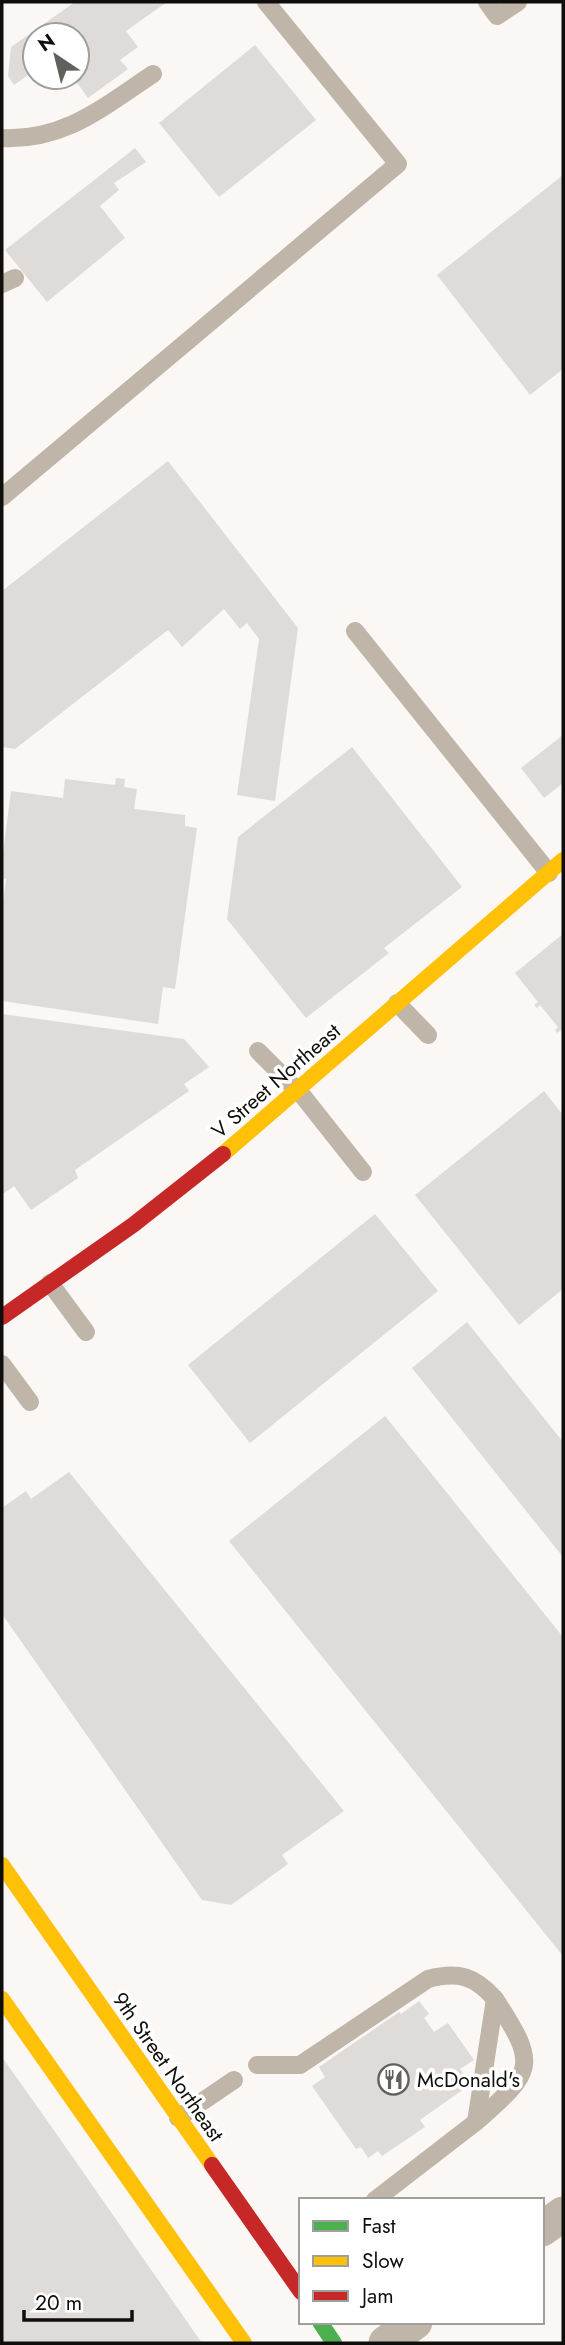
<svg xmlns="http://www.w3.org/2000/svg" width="565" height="2345" viewBox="0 0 565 2345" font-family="Jost,sans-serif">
  <rect width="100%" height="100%" fill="#fbf7f4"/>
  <!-- building -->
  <g fill="#dedbd8">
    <path d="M75,2H167L126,31L138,47L120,60L128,69L88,98L73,77H77V35H35V70L14,85L8,76L11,47Z"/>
    <path d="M255,45L316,120L219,197L159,123Z"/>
    <path d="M135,148L146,162L114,183L119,190L100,206L125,238L47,302L5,250Z"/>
    <path d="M563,175V369L530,395L437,275Z"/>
    <path d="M168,461L298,628L275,801L237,795L259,639L247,623L240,629L224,609L182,647L168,630L15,749L2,747V591Z"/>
    <path d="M563,735V783L544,798L521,768Z"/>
    <path d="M352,747L462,887L384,948L389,953L306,1018L227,919L238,837Z"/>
    <path d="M116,778L125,779L124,787L137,789L134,809L185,815V826L197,828L175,989L163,987L158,1024L2,1001V913L6,879L2,878V861L11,791L63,798L65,779L115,785Z"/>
    <path d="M563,934V1033L561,1030L557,1033L555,1030L558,1027L540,1005L537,1008L534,1005L538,1002L515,973Z"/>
    <path d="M2,1014L184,1039L209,1067L184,1084L189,1091L75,1170L78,1178L31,1210L14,1186L2,1195Z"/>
    <path d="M544,1091L563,1115V1289L519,1325L415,1195Z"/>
    <path d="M375,1214L438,1291L250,1443L188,1365Z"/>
    <path d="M467,1322L563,1442V1557L412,1368Z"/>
    <path d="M385,1416L563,1637V1956L229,1541Z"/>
    <path d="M69,1472L344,1811L282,1855L288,1864L231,1905L202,1900L2,1614V1508L26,1491L31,1499Z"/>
    <path d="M419,2001L429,2014L424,2018L434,2032L448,2023L474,2060L460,2069L471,2084L420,2120L425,2127L382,2156L378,2151L368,2158L361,2147L356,2149L312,2086L325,2077L319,2067L399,2012L401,2014Z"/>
    <path d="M2,2057L58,2136L202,2343H2Z"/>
  </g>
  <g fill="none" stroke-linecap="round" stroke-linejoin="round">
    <!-- lane -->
    <g stroke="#bfb6a9" stroke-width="18">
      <path d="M487,2L497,16L518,2"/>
      <path d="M2,138C65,141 103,107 153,74"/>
      <path d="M2,284L15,278"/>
      <path d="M2,497L398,164L266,2"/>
      <path d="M355,631L549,873"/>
      <path d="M397,1003L428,1035"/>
      <path d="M258,1051L302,1095L363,1172"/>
      <path d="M50,1283L86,1332"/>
      <path d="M2,1364L30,1402"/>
      <path d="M257,2065H300L428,1979C458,1971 475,1976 495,1999L476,2122L375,2200"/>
      <path d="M178,2118L234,2080"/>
      <path d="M476,2122C534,2071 539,2066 495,1999"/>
    </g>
    <!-- street -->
    <g stroke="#bfb6a9" stroke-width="35">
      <path d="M542,2229L563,2214"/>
      <path d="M386,2343L415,2322"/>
    </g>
    <!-- fast -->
    <path stroke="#4caf50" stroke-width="16" d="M320,2322L334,2343"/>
    <!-- slow -->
    <g stroke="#ffc107" stroke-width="16">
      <path d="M223,1154L563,860"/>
      <path d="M2,1865L212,2165"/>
      <path d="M2,1999L244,2343"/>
    </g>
    <!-- jam -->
    <g stroke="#c62828" stroke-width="16">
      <path d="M2,1317L133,1225L223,1154"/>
      <path d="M212,2165L301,2292"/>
    </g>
  </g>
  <!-- icons -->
  <defs>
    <symbol id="restaurant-ring" viewBox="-11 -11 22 22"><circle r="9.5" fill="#fff" stroke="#62605d" stroke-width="1.5"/><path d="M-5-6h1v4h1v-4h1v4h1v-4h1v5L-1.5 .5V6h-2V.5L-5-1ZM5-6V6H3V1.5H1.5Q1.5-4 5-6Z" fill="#62605d"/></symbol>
  </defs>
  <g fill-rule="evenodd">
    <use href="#restaurant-ring" x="376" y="2062" width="35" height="35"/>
  </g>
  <g text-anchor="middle" stroke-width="7" stroke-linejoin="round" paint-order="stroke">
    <!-- street labels -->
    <g font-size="21" fill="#100e0c" stroke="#fff">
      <text transform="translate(276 1081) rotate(-41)" y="7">V Street Northeast</text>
      <text transform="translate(168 2067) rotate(55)" y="7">9th Street Northeast</text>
    </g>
    <!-- poi labels -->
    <g font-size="21" fill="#100e0c" stroke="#fff" text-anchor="start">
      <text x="417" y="2087">McDonald's</text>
    </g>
  </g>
  <!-- border -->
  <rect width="565" height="2345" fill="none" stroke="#100e0c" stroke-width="7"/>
  <!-- legend -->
  <rect x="299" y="2198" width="245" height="126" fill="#ffffff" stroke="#9f9f9e" stroke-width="2"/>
  <rect x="313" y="2221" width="35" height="10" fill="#4caf50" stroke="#9f9f9e" stroke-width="2"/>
  <text x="362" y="2233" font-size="21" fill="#100e0c">Fast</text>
  <rect x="313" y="2256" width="35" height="10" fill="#ffc107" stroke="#9f9f9e" stroke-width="2"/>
  <text x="362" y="2268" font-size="21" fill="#100e0c">Slow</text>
  <rect x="313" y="2291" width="35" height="10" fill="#c62828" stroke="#9f9f9e" stroke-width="2"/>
  <text x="362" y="2303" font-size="21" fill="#100e0c">Jam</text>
  <!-- north arrow -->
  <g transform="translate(56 56) rotate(325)"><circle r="33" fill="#ffffff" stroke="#9f9f9e" stroke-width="2"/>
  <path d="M0-5L12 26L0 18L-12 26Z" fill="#62605d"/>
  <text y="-10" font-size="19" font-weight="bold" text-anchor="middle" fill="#100e0c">N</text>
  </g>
  <!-- scale -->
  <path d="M24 2310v10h108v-10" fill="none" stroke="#100e0c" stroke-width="3.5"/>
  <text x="35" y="2310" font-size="21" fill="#100e0c" stroke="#ffffff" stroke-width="5" paint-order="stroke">20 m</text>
</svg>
